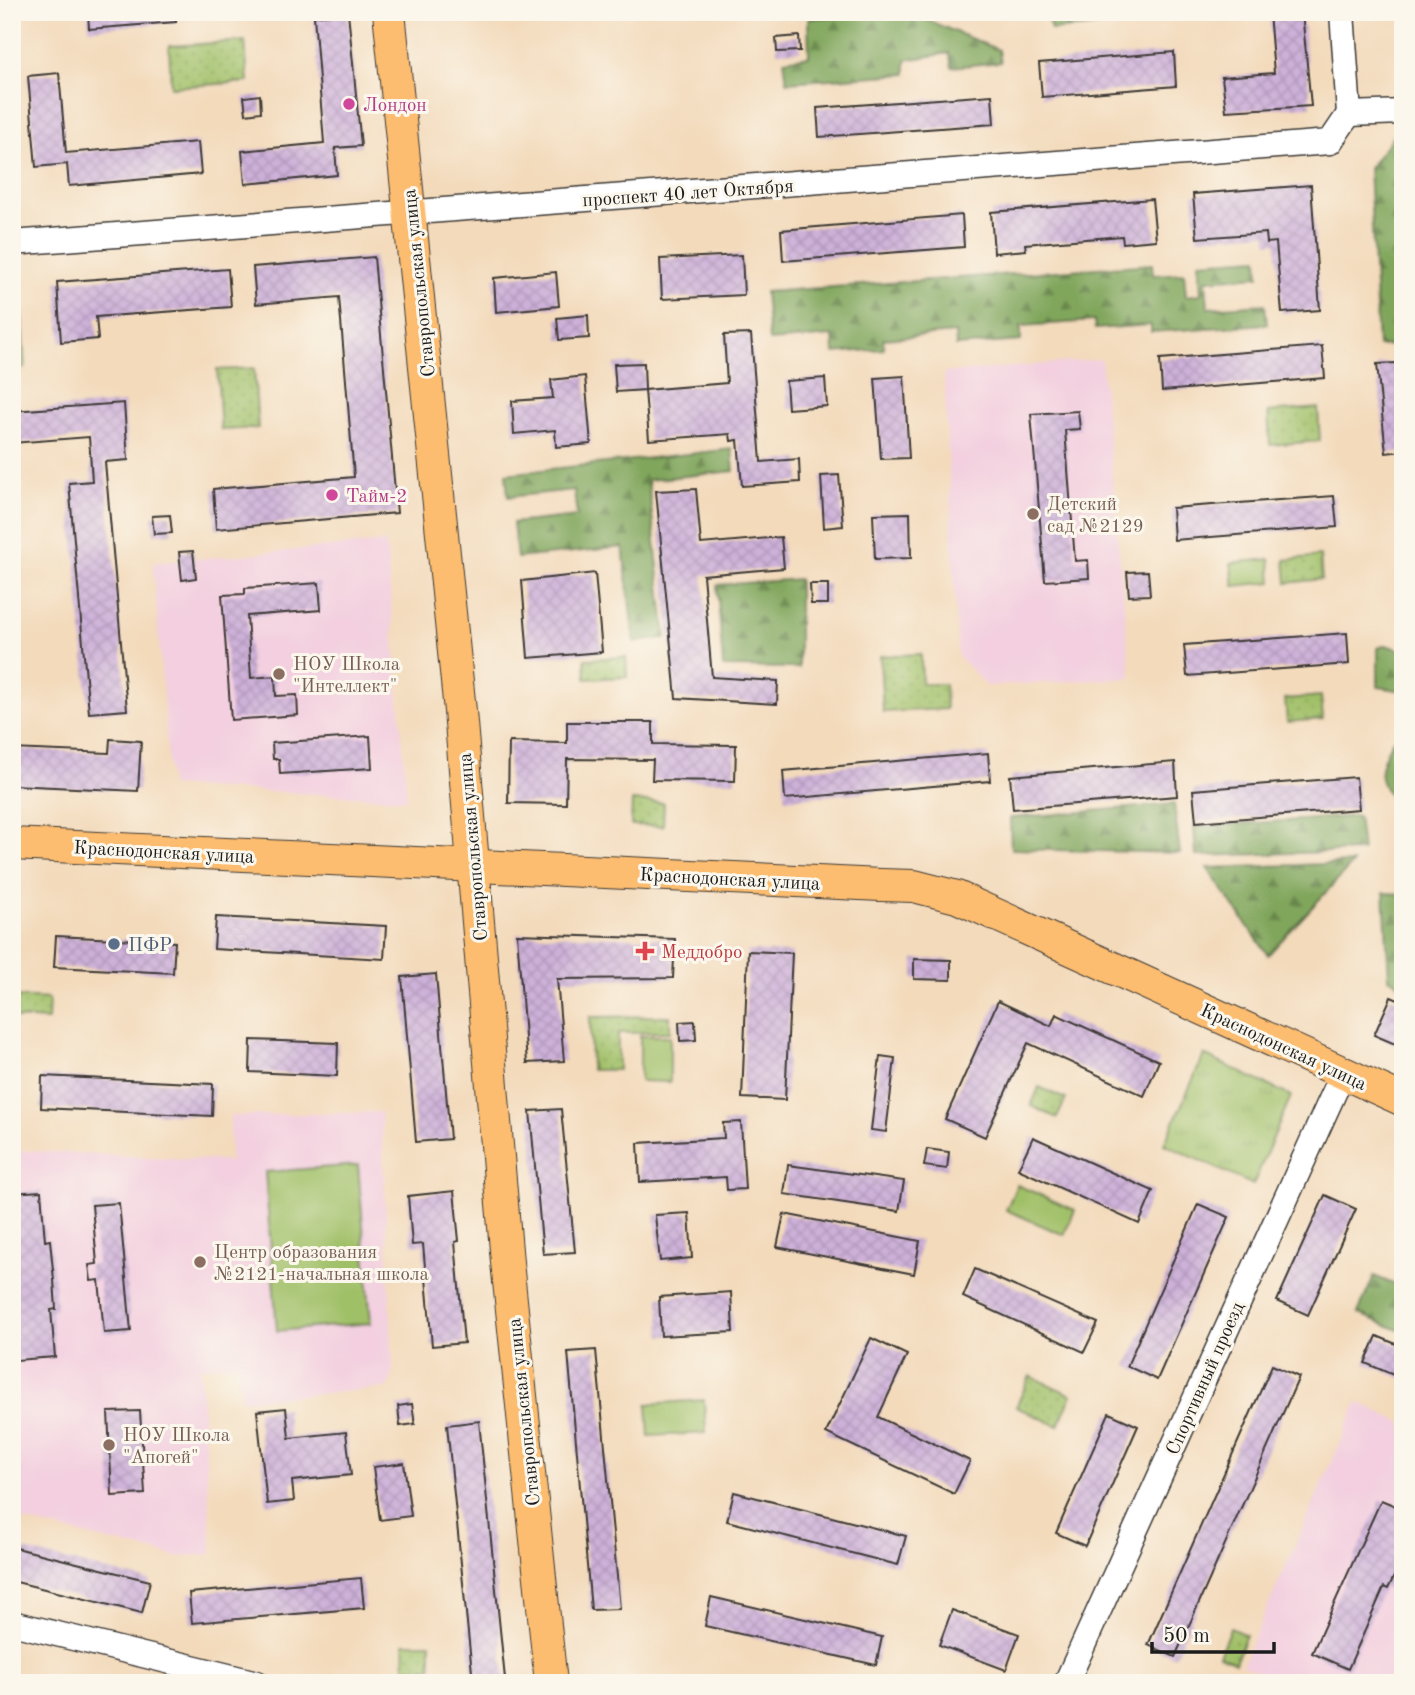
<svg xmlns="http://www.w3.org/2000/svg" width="1415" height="1695" viewBox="0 0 1415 1695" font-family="'Old Standard TT',serif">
  <defs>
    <pattern id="grass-tufts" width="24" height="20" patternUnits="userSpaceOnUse" patternTransform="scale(1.75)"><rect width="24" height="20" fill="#a0c068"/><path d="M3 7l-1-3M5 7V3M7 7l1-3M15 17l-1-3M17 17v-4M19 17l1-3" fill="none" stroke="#89a45a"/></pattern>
    <pattern id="forest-firs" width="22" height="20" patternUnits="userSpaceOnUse" patternTransform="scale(1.75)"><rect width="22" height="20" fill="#80a65c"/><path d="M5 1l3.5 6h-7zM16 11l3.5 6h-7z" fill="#68864b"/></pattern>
    <pattern id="park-dots" width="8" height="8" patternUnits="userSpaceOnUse" patternTransform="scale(1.75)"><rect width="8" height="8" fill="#a0c068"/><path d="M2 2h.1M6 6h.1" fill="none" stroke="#89a45a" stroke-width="1.8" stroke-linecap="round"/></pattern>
    <pattern id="building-cross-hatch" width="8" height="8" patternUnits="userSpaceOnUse" patternTransform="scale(1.75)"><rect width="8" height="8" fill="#ceb1d9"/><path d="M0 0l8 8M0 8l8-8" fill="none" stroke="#b098ba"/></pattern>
  </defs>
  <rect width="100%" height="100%" fill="#fbf7ec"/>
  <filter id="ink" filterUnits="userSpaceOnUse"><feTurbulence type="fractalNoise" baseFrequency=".0143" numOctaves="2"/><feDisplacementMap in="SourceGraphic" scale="14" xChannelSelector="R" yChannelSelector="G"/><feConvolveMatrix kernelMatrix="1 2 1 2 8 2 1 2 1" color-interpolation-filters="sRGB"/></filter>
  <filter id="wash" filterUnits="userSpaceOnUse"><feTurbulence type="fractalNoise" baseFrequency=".00686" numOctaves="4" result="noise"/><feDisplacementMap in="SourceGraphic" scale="28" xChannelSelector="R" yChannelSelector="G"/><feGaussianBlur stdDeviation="1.57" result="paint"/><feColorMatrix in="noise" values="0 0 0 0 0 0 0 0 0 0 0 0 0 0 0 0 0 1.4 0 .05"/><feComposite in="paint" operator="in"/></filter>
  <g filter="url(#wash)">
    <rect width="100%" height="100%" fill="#f3dabb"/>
    <!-- built -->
    <g fill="#f3cfdf">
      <path d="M1101,359L1131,678L987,686L958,656L944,373Z"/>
      <path d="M386,542L407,799L170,786L153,563Z"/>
      <path d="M381,1112L393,1367L391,1381L385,1388L242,1400L236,1364L200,1367L212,1554L178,1557L12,1518V1150L230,1161V1116Z"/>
      <path d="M1358,1402L1403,1423V1683H1284L1242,1665Z"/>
    </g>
    <!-- grass -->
    <path fill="url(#grass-tufts)" stroke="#5e6e42" stroke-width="2" d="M1204,1055L1291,1096L1253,1185L1164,1144Z"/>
    <!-- forest -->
    <g fill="url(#forest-firs)" stroke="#4e613c" stroke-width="2">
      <path d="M875,12H908L999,50L1001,62L952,67L949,53L906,60V74L787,82L784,60L809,56L808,19Z"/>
      <path d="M1074,12H1133L1137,23L1051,30L1047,16Z"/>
      <path d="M1396,132L1403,133V345L1378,346L1369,168Z"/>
      <path d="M1258,258L1259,276L1206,280L1208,308L1265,304L1267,324L1151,332V325L1095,329L1094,321L1021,326V341L956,346L955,333L883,339L884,349L834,353L833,336L769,341L765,292L1152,264L1153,275L1184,273L1186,296L1201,294L1199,262Z"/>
      <path d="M732,449L734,471L648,480L666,638L634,642L623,547L517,558L513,523L577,516L574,490L508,497L506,474Z"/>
      <path d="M799,579V668L723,667L717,585Z"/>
      <path d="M1386,645L1403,651V691L1378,687V648Z"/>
      <path d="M1403,736V815C1380,782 1371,777 1393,740Z"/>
      <path d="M1174,804L1180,853L1011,849L1010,818Z"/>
      <path d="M1358,816L1362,851L1196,856L1194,827Z"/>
      <path d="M1353,863L1268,955L1207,868Z"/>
      <path d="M1384,893L1403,894V987L1389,978Z"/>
      <path d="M1374,1276L1403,1288V1332L1358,1313Z"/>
    </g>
    <!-- park -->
    <g fill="url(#park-dots)" stroke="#5e6e42" stroke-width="2">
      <path d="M245,41L248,82L171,87L169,46Z"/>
      <path d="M12,283H19L25,368L12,369Z"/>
      <path d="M254,368L258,428L221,430L217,370Z"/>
      <path d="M1318,408L1320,441L1270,445L1268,412Z"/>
      <path d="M1320,556L1322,579L1287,583L1285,560Z"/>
      <path d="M921,654L922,684H945L946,709L883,712L880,656Z"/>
      <path d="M626,657L627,677L586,679L585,659Z"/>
      <path d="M1321,696L1323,719L1287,722L1285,699Z"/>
      <path d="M632,801L664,803L663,826L631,825Z"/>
      <path d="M12,997L49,999L48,1020L12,1018Z"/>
      <path d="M670,1016V1032L618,1033V1070H591L590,1017Z"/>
      <path d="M1039,1087L1066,1099L1057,1118L1031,1106Z"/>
      <path d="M1030,1376L1072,1395L1058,1426L1016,1407Z"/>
      <path d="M1230,1628L1246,1635L1235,1662L1219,1655Z"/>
      <path d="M431,1643V1667L405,1668L404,1643Z"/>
    </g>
    <!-- pitch -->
    <g fill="#a0c068" stroke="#5e6e42" stroke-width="2">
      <path d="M1270,559L1272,582L1234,586L1231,563Z"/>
      <path d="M640,1036H670V1082L640,1081Z"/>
      <path d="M358,1165L371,1323L277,1331L265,1172Z"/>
      <path d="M1017,1185L1075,1210L1064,1235L1006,1210Z"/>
      <path d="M704,1400L706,1433L649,1436L647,1404Z"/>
    </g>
    <g id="blocks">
      <!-- building -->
      <g fill="url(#building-cross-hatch)">
        <path d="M88,12H176V22L89,29Z"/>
        <path d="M348,12L361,146L335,148L337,175L245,184L242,151L324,143L314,16Z"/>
        <path d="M1269,12H1302L1311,106L1226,111L1222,77L1274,73Z"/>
        <path d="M799,36L800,51L777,52L776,38Z"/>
        <path d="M1174,52L1176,86L1042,97L1039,63Z"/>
        <path d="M59,73L66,153L198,142L201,174L69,186L67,164L36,167L28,76Z"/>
        <path d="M260,95L261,112L246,114L244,97Z"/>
        <path d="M992,95L994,124L819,137L817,108Z"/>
        <path d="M1311,185L1320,310L1282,313L1276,242L1267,243L1266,233L1197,238L1193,194Z"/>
        <path d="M1152,199L1156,240L1123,243L1122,236L1025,244L1026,250L994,253L991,212Z"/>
        <path d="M962,215L964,247L783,261L781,230Z"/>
        <path d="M742,255L744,295L662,299L660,259Z"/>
        <path d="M374,257L397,513L216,529L213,489L354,477L339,297L256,304L253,267Z"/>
        <path d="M228,269L231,307L96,317L98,339L61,342L57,282Z"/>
        <path d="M556,272L559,306L496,312L494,278Z"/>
        <path d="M588,315L589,338L559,340L557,318Z"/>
        <path d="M751,334L761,462L799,459L800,482L742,486L738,440L731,441L730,434L649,440L645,390L727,383L724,335Z"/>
        <path d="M1322,346L1325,378L1162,391L1160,359Z"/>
        <path d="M644,363L645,390L616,392L614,364Z"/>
        <path d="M1396,363L1403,451L1386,453L1377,364Z"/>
        <path d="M585,376L591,444L556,447L555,430L514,434L512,401L553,398L551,380Z"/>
        <path d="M904,376L909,458L881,459L875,378Z"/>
        <path d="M825,378L827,406L788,409L786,381Z"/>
        <path d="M124,403L128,460L105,462L127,710L89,713L69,483L92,481L89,437L12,443V411Z"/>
        <path d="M1078,411L1080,429L1065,430L1075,561L1088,560L1089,578L1045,581L1031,414Z"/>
        <path d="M839,475L843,526L824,528L821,476Z"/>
        <path d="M696,489L701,544L781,537L784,568L703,575L712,677L778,681L777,704L676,698L656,491Z"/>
        <path d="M1334,496L1337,527L1174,540L1172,508Z"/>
        <path d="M910,513L911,558L875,559L873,514Z"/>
        <path d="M170,515L172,533L154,534L152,516Z"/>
        <path d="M193,551L196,578L182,580L179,552Z"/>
        <path d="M1148,571L1150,595L1129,596L1127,572Z"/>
        <path d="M595,573L602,652L528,658L522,581Z"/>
        <path d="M319,583L321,610L247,616L251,678L275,676L276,696L297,695L298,715L231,720L222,595L245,594V588Z"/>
        <path d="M810,584H828V604H811Z"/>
        <path d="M1347,633L1349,664L1187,676L1184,645Z"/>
        <path d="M567,722H653V744L736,745L735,781L652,780L653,760L567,759L566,804L508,803L509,742L567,743Z"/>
        <path d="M370,736L372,768L280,774L279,759H273L272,743Z"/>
        <path d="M110,739L141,741L138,791L12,785V749L109,753Z"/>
        <path d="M988,753L990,781L785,799L783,771Z"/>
        <path d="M1175,762L1177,796L1013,809L1010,776Z"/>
        <path d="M1356,777L1359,809L1196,822L1193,790Z"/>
        <path d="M216,917L386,926L384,959L214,949Z"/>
        <path d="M517,934L675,939L673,978L557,979L564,1061L527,1063Z"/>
        <path d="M56,936L175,942L173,973L54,967Z"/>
        <path d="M748,951L792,953L785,1100L742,1098Z"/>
        <path d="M914,959L951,960V980L914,979Z"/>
        <path d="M436,974L450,1139L416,1142L402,977Z"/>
        <path d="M1391,997L1403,1002V1043L1397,1040L1395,1044L1374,1035Z"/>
        <path d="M998,1001L1051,1026L1056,1014L1159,1061L1144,1096L1028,1043L985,1137L945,1119Z"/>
        <path d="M695,1021L696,1040L680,1041L679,1022Z"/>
        <path d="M251,1040L338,1043L337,1076L250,1072Z"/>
        <path d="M880,1056L895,1058L886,1132L871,1130Z"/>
        <path d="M42,1076L213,1084L212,1116L41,1108Z"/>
        <path d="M561,1109L575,1252L543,1254L530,1111Z"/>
        <path d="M741,1122L745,1189L727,1190L726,1177L640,1182L638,1143L724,1138L723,1123Z"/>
        <path d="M1033,1137L1153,1191L1139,1224L1018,1169Z"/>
        <path d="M927,1149L949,1152L947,1169L924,1166Z"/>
        <path d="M788,1165L904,1181L899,1211L784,1194Z"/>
        <path d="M41,1191L45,1241L50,1240L54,1280L56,1309L51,1310L55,1357L16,1360L12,1319V1193Z"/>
        <path d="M454,1191L459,1241L455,1242L464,1343L432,1346L423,1244L412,1245L408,1196Z"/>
        <path d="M1325,1195L1356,1209L1308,1315L1277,1301Z"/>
        <path d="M119,1203L131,1331L104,1333L99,1280L91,1281L89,1265L97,1264L92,1205Z"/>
        <path d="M1198,1204L1229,1217L1157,1380L1127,1366Z"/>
        <path d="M689,1213L692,1258L660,1261L655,1215Z"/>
        <path d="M784,1214L920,1241L914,1274L777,1247Z"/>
        <path d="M975,1269L1098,1323L1084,1352L963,1297Z"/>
        <path d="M731,1292L733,1332L661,1336L659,1297Z"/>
        <path d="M1377,1336L1403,1347V1379L1365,1363Z"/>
        <path d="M871,1338L907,1355L878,1417L970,1461L954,1494L826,1433Z"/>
        <path d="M596,1350L620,1609L591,1610L568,1352Z"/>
        <path d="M1272,1365L1299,1377L1175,1657L1148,1645Z"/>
        <path d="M412,1404L415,1424L400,1426L398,1406Z"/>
        <path d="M286,1408L289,1438L346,1432L351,1475L292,1481L294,1501L267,1504L257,1411Z"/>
        <path d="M140,1411L145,1494L112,1496L108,1412Z"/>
        <path d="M1109,1413L1138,1426L1085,1546L1056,1533Z"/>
        <path d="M479,1421L505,1679L473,1682L447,1425Z"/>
        <path d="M404,1463L411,1516L380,1520L373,1467Z"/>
        <path d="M734,1492L906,1536L898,1565L727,1521Z"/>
        <path d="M1381,1500L1403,1509V1543L1395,1560L1401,1562L1388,1589L1384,1587L1348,1669L1312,1653Z"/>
        <path d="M12,1547L150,1581L142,1613L12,1581Z"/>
        <path d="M361,1578L364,1608L192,1623L189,1593Z"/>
        <path d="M711,1597L882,1637L876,1665L705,1626Z"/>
        <path d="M952,1610L1019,1634L1006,1670L939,1645Z"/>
      </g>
    </g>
  </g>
  <g filter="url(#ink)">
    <use href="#blocks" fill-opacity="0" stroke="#3c3834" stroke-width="2"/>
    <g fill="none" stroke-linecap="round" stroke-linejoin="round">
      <defs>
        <g id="minor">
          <path d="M1342,12L1349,114"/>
          <path d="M1349,114L1403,112"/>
          <path d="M12,243L1330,142L1349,114"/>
          <path d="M12,1623L257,1683"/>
          <path d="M1066,1683L1343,1073"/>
        </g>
        <g id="major">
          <path d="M389,12L460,711L507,1262L551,1683"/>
          <path d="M12,844L881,885L914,886L957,897L1403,1100"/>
        </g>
      </defs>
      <!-- minor casing -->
      <use href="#minor" stroke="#3c3834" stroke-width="27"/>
      <!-- major casing -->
      <use href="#major" stroke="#3c3834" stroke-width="34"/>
      <!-- minor -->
      <use href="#minor" stroke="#fff" stroke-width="24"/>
      <!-- major -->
      <use href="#major" stroke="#fdbd6f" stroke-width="32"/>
    </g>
  </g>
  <!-- markers -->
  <g fill="#d1479c" stroke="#fbf7ec" stroke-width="2.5">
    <circle cx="349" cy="104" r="7"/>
    <circle cx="332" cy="495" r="7"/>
  </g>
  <g fill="#8d6e63" stroke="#fbf7ec" stroke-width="2.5">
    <circle cx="1033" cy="514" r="7"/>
    <circle cx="279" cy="674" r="7"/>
    <circle cx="200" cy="1262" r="7"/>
    <circle cx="109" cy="1445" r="7"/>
  </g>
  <circle fill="#5c6f8a" stroke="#fbf7ec" stroke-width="2.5" cx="114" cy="944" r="7"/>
  <path fill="#e0444e" stroke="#fbf7ec" stroke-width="2.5" d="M641.5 940.5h7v7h7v7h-7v7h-7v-7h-7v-7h7z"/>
  <g text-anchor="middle" stroke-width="6" stroke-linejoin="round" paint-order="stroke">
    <!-- hotel labels -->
    <g font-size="19" fill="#b23c85" stroke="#fbf7ec" text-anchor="start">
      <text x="363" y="111">Лондон</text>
      <text x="346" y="502">Тайм-2</text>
    </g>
    <!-- street labels -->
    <g font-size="19" fill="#1c1c1c" stroke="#fbf7ec">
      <text transform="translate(688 192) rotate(-4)" y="7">проспект 40 лет Октября</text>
      <text transform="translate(418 283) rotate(-96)" y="7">Ставропольская улица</text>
      <text transform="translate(472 847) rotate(-95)" y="7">Ставропольская улица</text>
      <text transform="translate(164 851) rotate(3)" y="7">Краснодонская улица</text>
      <text transform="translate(730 878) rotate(3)" y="7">Краснодонская улица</text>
      <text transform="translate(1284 1046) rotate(25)" y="7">Краснодонская улица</text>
      <text transform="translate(1204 1378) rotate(-66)" y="7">Спортивный проезд</text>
      <text transform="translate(523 1412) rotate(-96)" y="7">Ставропольская улица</text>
    </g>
    <!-- education labels -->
    <g font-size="19" fill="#785e54" stroke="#fbf7ec" text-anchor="start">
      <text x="1047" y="510">Детский<tspan x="1047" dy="22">сад №2129</tspan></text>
      <text x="293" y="670">НОУ Школа<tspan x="293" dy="22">"Интеллект"</tspan></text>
      <text x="214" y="1258">Центр образования<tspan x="214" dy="22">№2121-начальная школа</tspan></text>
      <text x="123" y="1441">НОУ Школа<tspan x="123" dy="22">"Апогей"</tspan></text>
    </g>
    <!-- service labels -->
    <g font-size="19" fill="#4e5e75" stroke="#fbf7ec" text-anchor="start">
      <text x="128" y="951">ПФР</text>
    </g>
    <!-- health labels -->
    <g font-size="19" fill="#be3a42" stroke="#fbf7ec" text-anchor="start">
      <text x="661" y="958">Меддобро</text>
    </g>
  </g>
  <!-- margin -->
  <rect width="1415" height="1695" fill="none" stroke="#fbf7ec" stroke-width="42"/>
  <!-- scale -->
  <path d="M1152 1642v10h122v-10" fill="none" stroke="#1c1c1c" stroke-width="3.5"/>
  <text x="1163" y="1642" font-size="21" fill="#1c1c1c" stroke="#fbf7ec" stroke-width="5" paint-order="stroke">50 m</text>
</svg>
